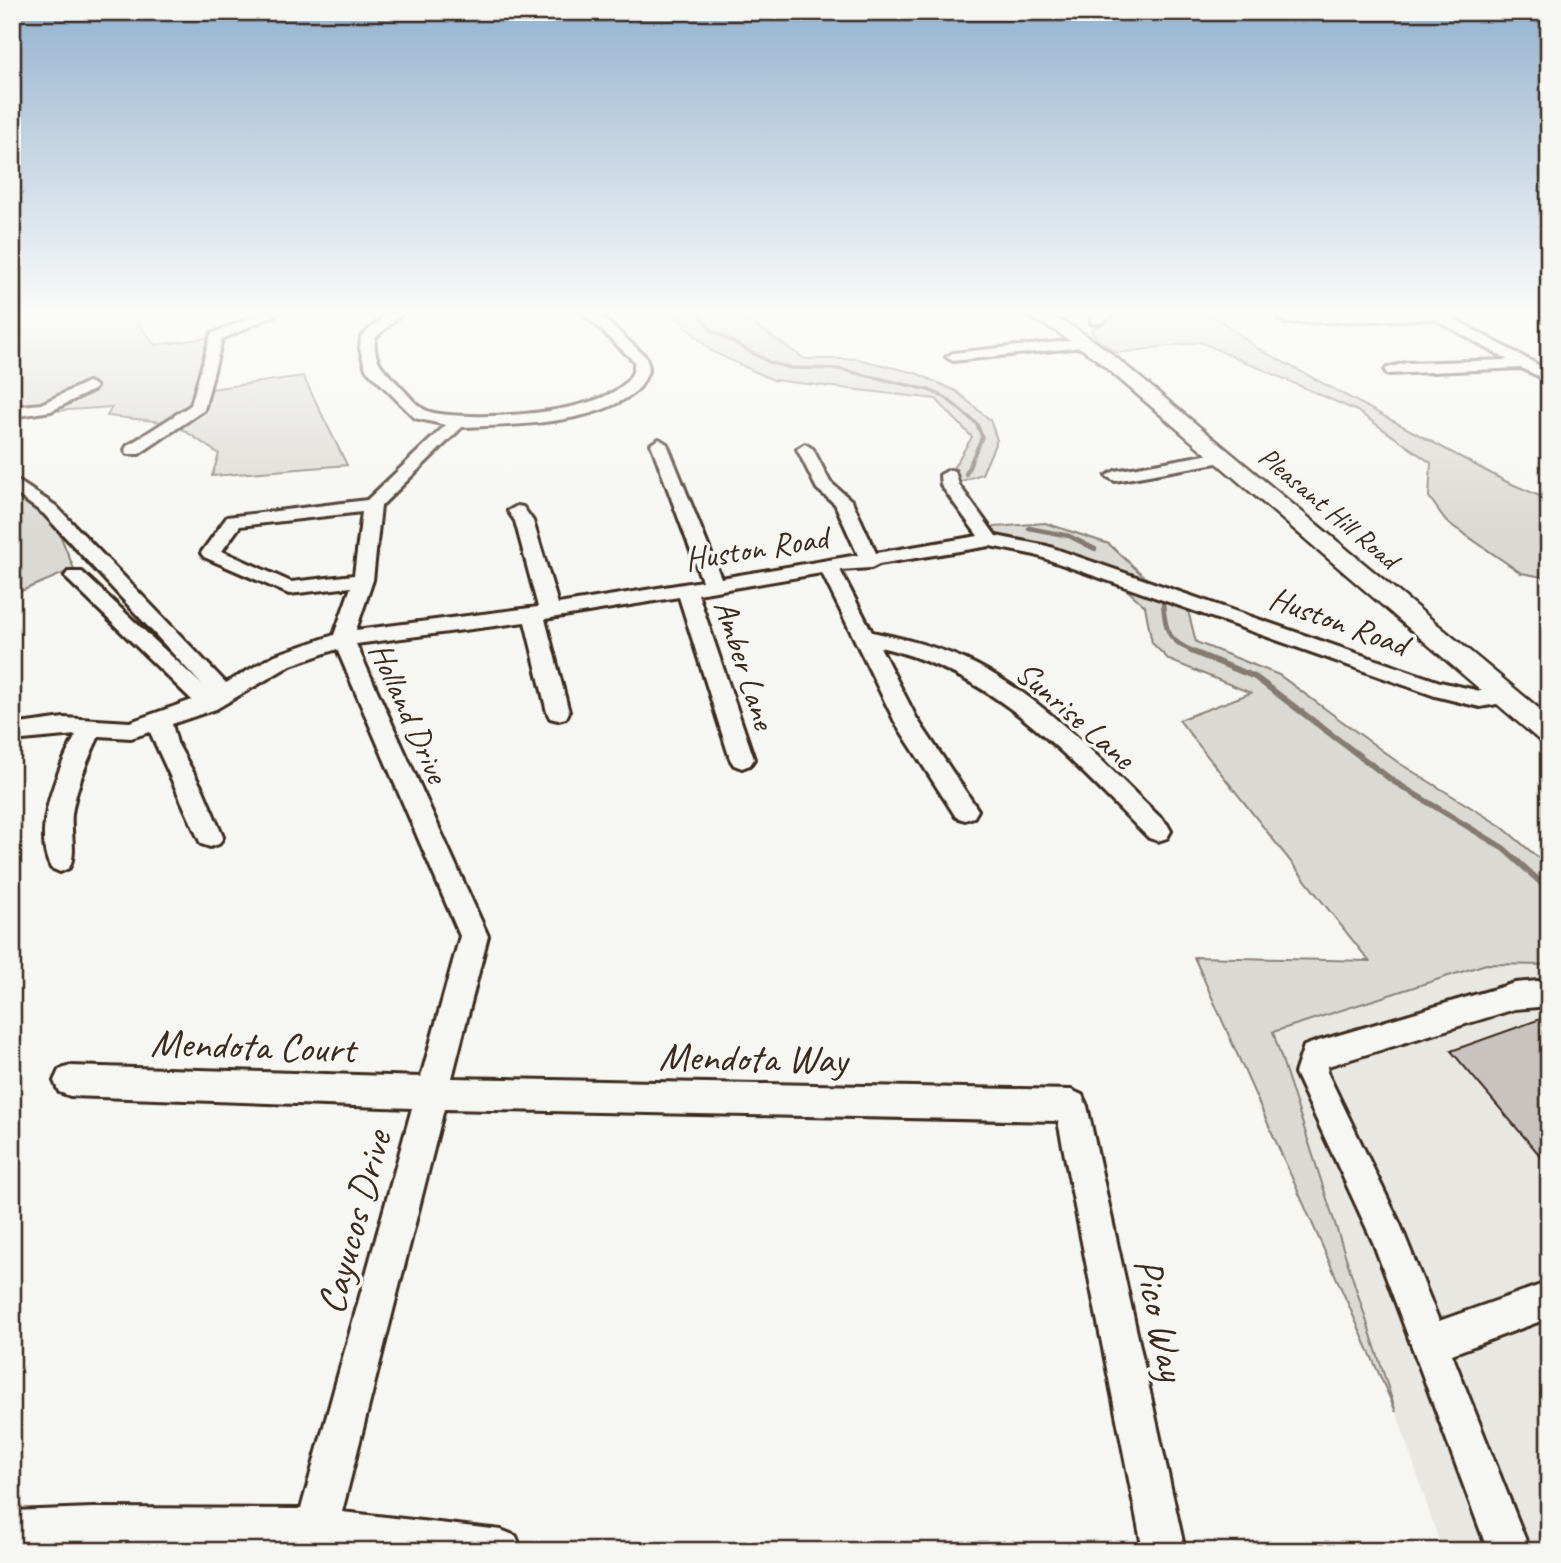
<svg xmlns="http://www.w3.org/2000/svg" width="1561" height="1563" viewBox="0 0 1561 1563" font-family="Caveat,sans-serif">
  <rect width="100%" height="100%" fill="#f6f6f2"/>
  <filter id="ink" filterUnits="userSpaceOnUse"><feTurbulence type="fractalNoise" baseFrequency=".0143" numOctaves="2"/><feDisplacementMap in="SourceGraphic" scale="14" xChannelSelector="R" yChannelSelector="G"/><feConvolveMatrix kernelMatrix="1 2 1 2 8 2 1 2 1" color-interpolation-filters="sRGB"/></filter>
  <g filter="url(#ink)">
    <!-- built -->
    <path fill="#e8e7e2" d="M1486,964L1549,965V1551H1442L1272,1032Z"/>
    <!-- green -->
    <g fill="#dad9d3" stroke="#8a8278" stroke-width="2">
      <path d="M12,313H130L155,345L216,337L203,390L303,376L347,465L212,476L219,454L173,423L107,416L112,407L12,414Z"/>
      <path d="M672,313H737L805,359H857L916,373L956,391L990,420L997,440L982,474L950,485L949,475L972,437L936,399L773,380L711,351Z"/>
      <path d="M1117,313H1210L1257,348L1505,481L1549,500V578L1521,573L1447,522L1429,497L1431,463L1357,411L1200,342L1118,353L1097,339L1092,333L1093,328L1114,317Z"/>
      <path d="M12,482L50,510L74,569L12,595Z"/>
      <path d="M1045,523L1109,544L1160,591L1185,599L1196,642L1279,675L1399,763L1501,826L1549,867V965L1486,964L1273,1032L1396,1412L1194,957L1369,961L1179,720L1251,693L1169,660L1152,643L1145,606L1108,573L990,540L981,528Z"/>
    </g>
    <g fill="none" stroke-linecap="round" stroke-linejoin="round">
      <!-- stream-far3 -->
      <path stroke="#857a71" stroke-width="3.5" d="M699,313L711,330L771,363L791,368L839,369L929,390L946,398L977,424L982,437L970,464"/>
      <!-- stream-far2 -->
      <g stroke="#857a71" stroke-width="4.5">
        <path d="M966,474L971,462"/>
        <path d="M1029,528L1069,536L1095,549"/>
        <path d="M1163,604C1166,633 1168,641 1195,652"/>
      </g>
      <!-- stream-far1 -->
      <path stroke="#857a71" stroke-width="6" d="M1191,651L1255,677L1393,781L1503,848L1549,890"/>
      <!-- stream -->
      <path stroke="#857a71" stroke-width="8" d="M1547,888L1549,890"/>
    </g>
    <!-- building -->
    <path fill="#c8c3be" stroke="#3b2a1e" stroke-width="2" d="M1549,1016V1166L1451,1051Z"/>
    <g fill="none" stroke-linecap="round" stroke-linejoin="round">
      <defs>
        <g id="minor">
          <path d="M261,313H279L222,339L204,410L139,454H127L125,450L127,446L191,405L211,334Z"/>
          <path d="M388,313H403L375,338C373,361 383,369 398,384C406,392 418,409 430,412C466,422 640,417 634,361L583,313H598L646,357L649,368C646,376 643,385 636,391C595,425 513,425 462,427L381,506L373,580L356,630L538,607L515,521L508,511L517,506L523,507L533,521L558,604L702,581L651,444L659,439L667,444L721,578L858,555L835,504L817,489L797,449L805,444L813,449L830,482L852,501L876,553L978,536L941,485L940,475L949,470L955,471L959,485L996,536L1047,546L1440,682L1480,691L1506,688L1514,691L1517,696L1514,701L1480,707L1435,696L1035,555L990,546L879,564L871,568L840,570L872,632C912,640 953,651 988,671C1056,709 1111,771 1167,824L1171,831L1167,838L1158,841L1149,838C1065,756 1000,675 880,647L917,719L978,810L974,817L965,820L956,817L895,722L822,573L698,594L754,759L750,765L742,768L734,765L730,759L679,597L545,619L569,712L566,718L558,720L550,718L547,712L525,622L356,644L488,936L452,1078L1071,1090L1082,1095L1087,1106L1185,1551H1143L1058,1121L444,1109L342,1512L501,1530L516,1536L522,1551H12V1511L93,1508L301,1509L412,1108L70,1096L59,1092L54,1081L59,1070L70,1066L421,1077L460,936L337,649L291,665L216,709L172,724L177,743L203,790L223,837L219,844L210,847L201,844L150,732L131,738L99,736C87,761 76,787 72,814C70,831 77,854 69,868L60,872L51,868C31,831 58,769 76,735L12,741V725L64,718L130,722L192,700L68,580L65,576L68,572H82L202,685L44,514L12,491V477L56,506L226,683L275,655L334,635L351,587L289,594L204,557L201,553L227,517L367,500L446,425L415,418L366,369L360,349L361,337ZM362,512L354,575L291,582L222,551L240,526Z"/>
          <path d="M1100,313H1116L1101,323H1091V317Z"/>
          <path d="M1443,313L1549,371V381L1521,368L1387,374L1385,371L1387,368L1406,363L1508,360L1434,319L1285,323L1278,319L1285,315Z"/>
          <path d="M1087,339L1094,343L1092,346L953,361L946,357L953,353Z"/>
          <path d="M88,382L93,384L96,387L93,390L51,411L12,417V407L41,404Z"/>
          <path d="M1222,452L1228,453L1230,457L1228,461L1115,481L1106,476L1115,471Z"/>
          <path d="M1549,980V1006L1515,1009L1328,1066L1327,1072L1400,1224L1439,1321L1549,1282V1318L1452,1354L1530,1551H1488L1373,1242L1295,1073L1304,1046L1315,1042L1515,983Z"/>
        </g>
        <path id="major" d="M1022,313C1056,311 1081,332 1108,351L1549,717V743L1539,740L1096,359L1056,331Z"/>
      </defs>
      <!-- minor casing -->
      <use href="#minor" stroke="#3b2a1e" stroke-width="6"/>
      <!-- major casing -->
      <use href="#major" stroke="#3b2a1e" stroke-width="5"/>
      <!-- minor -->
      <use href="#minor" fill="#f6f6f2" fill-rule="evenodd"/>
      <!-- major -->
      <use href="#major" fill="#f6f6f2" fill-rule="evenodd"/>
    </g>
  </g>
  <!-- sky -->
  <linearGradient id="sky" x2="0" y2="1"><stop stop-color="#94b2cf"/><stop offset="0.59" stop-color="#fbfbf9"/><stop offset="1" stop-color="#fbfbf9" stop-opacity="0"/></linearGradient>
  <rect width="1561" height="531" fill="url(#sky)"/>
  <g text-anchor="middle" stroke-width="7" stroke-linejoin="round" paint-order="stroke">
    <!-- far-street labels -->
    <g font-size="28" fill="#3b2a1e" stroke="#f6f6f2">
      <text transform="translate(1329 507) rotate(40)" y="10">Pleasant Hill Road</text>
    </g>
    <!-- street labels -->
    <g font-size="33" fill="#3b2a1e" stroke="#f6f6f2">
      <text transform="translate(756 547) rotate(-9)" y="12">Huston Road</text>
      <text transform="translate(1339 620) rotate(20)" y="12">Huston Road</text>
      <text transform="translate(746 664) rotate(72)" y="12">Amber Lane</text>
      <text transform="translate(410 712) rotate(66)" y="12">Holland Drive</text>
      <text transform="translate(1076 714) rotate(41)" y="12">Sunrise Lane</text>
    </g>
    <!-- near-street labels -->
    <g font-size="40" fill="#3b2a1e" stroke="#f6f6f2">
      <text transform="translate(253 1045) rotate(2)" y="14">Mendota Court</text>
      <text transform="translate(753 1057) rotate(1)" y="14">Mendota Way</text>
      <text transform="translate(353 1222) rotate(-75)" y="14">Cayucos Drive</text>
      <text transform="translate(1161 1319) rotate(78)" y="14">Pico Way</text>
    </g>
  </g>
  <!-- margin -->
  <rect width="1561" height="1563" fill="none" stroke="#f6f6f2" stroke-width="42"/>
  <rect x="21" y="21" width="1519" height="1521" fill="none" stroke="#3b2a1e" stroke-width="2.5" filter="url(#ink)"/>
</svg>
